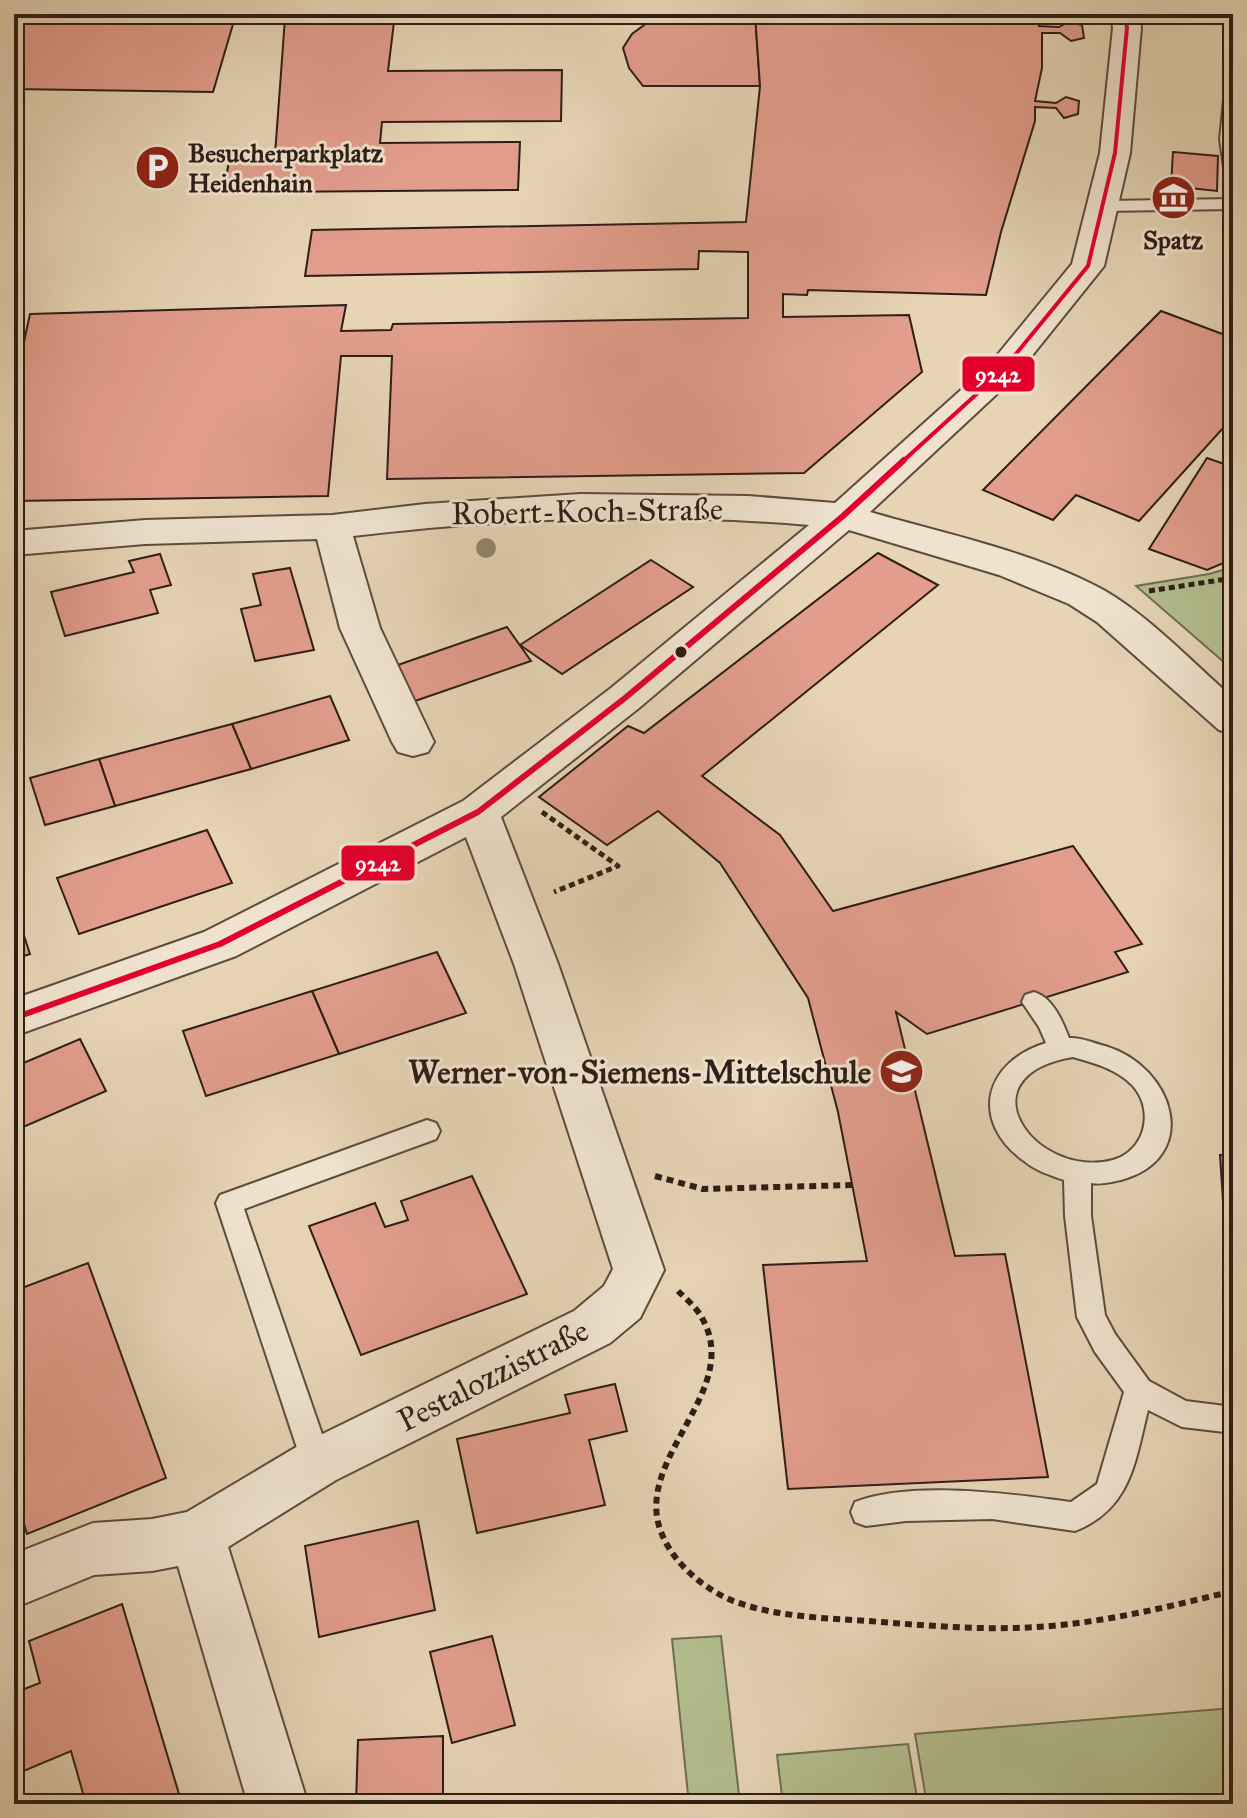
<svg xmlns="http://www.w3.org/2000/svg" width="1247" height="1818" viewBox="0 0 1247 1818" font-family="'IM FELL Great Primer',serif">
  <rect width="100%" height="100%" fill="#e6d4b5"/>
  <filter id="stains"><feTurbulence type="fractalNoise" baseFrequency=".0025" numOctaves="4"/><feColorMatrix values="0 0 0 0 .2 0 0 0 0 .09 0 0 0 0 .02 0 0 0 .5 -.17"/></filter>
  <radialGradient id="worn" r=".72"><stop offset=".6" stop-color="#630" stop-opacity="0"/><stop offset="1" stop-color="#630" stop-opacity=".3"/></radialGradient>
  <!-- green -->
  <g fill="#b3bd8e" stroke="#706e52" stroke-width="2">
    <path d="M1233,567V670L1136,586L1209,574Z"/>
    <path d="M721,1636L740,1804H689L672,1639Z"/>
    <path d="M1233,1708V1804H927L915,1734Z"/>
    <path d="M908,1744L918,1804H783L777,1755Z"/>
  </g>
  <!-- building -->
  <g fill="#e29d8c" stroke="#2e1e17" stroke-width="2">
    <path d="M14,14H236L213,92L14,89Z"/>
    <path d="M311,14H580L581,21L394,22L388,71L562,70L561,121L382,122L380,143L520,142L518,190L262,192L263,183H225L230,156L275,155L285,18H310Z"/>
    <path d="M659,14H755L760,86H643L629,68L623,48L632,34Z"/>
    <path d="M755,14H1039V26L1059,27L1068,22L1082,25L1084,38L1071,41L1060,33H1042V68L1035,101L1056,103L1066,97L1079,101L1078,114L1064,118L1056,108L1035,107V121L1001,232L986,295L808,290L807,295L783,294V317L909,315L922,372L804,473L387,479L392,356H341L328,496L14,501V388L30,314L346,305L341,331L391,330L393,324L748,318V252L699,251L698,269L305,276L312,230L746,222L760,86Z"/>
    <path d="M1173,152L1218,156L1217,191L1171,186Z"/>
    <path d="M1161,311L1233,338V417L1139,521L1076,495L1053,520L983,490Z"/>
    <path d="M1207,458L1233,467V559L1207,570L1149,549Z"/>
    <path d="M878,553L938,585L702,776L780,835L833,911L1073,846L1142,944L1115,952L1128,972L927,1034L896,1012L955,1256L1005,1254L1048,1477L788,1489L763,1265L867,1261L838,1112L808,998L720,863L658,811L607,845L539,797L628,726L644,733Z"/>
    <path d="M160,554L171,585L150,590L158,613L65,636L51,592L134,572L129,561Z"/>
    <path d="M651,560L693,587L562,674L520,645Z"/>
    <path d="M290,568L314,650L255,661L241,609L261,605L253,574Z"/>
    <path d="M507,627L531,661L415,701L392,667Z"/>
    <path d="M330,696L349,740L251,769L232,724Z"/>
    <path d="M232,724L251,769L115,806L99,759Z"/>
    <path d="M99,759L115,806L45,825L30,778Z"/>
    <path d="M207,830L232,883L79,934L57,878Z"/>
    <path d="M14,905L30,954L14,959Z"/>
    <path d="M437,952L466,1013L339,1054L312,991Z"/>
    <path d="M312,991L339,1054L206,1096L183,1031Z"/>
    <path d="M80,1039L106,1091L14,1131V1067Z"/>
    <path d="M1220,1155L1233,1156V1355Z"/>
    <path d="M472,1176L527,1294L361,1355L309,1226L375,1203L385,1227L408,1220L401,1201Z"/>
    <path d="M88,1263L166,1478L27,1534L14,1491V1291Z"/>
    <path d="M615,1384L627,1431L589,1440L605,1505L477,1533L457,1439L570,1413L565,1395Z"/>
    <path d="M418,1521L435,1610L319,1637L305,1546Z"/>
    <path d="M122,1604L182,1804H86L71,1751L14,1775V1693L40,1683L29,1641Z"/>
    <path d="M492,1636L515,1725L452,1743L430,1652Z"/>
    <path d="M443,1736V1804H356L358,1740Z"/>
  </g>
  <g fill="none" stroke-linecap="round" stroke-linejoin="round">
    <defs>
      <g id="lane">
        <path d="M1233,86V180L1225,175L1220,139L1225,91Z"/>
        <path d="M1233,199V209L1104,211L1095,206L1104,201Z"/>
        <path d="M1034,992C1053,998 1062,1020 1069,1038C1081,1037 1093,1043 1105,1046C1175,1067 1202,1158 1121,1180C1110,1182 1102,1185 1091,1183V1216L1105,1315L1115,1334L1149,1381L1186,1401L1233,1407V1433L1182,1427L1148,1410C1135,1462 1131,1509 1075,1531L992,1519L906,1521L866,1526L855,1522L851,1512L855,1502C912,1480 1012,1494 1071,1502L1097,1484L1124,1392L1095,1352L1077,1317L1065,1216L1064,1180C1050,1175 1036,1171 1024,1161C969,1121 984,1062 1046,1043L1039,1027L1022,1002L1025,995ZM1073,1057C1094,1063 1117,1069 1133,1086C1155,1111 1145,1151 1113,1160C1035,1180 960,1076 1073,1057Z"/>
        <path d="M427,1120L436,1123L440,1131L436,1139L244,1209L332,1463L327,1473L317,1476L307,1473L302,1463L216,1203L220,1195Z"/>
      </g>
      <path id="street" d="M1111,14H1139L1141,28L1130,153L1104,266L1014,378L870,512C945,534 1026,550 1096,586C1142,609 1193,663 1233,698V734L1219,730L1097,622L1069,604L999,575L849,530L639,708L501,817L558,964L664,1270L640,1318L610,1343L336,1480L228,1547L308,1804H248L178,1566L152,1571L94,1575L14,1608V1554L93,1523L152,1519L187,1512L298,1446L574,1311L604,1286L613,1269L514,964L466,837L236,956L14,1036V999L204,932L463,801L611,688L809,525C657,512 505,518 353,536L380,628L434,742L428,752L413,756L398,752L392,742L340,628L317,539L145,544L14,555V531L145,520L332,515L425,504L580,494L748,496L835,503L990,364L1072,264L1100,153L1113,28Z"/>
    </defs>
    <!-- lane casing -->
    <use href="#lane" stroke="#5c4c3e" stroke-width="4"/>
    <!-- street casing -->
    <use href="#street" stroke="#5c4c3e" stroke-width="4"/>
    <!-- path-far1 -->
    <g stroke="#2e1e17" stroke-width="5" stroke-dasharray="6 4" stroke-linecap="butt">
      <path d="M1149,591L1233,578"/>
      <path d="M542,812L618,866L554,892"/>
    </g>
    <!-- path -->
    <g stroke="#2e1e17" stroke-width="6" stroke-dasharray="7 5" stroke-linecap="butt">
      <path d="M655,1176L703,1189L852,1185"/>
      <path d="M678,1291C686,1299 697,1308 702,1318C741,1386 647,1448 657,1517C663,1555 701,1589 736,1602C778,1617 824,1618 868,1621C933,1626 996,1632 1061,1625C1119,1619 1176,1605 1233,1591"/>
    </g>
    <!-- lane -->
    <use href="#lane" fill="#efe3cf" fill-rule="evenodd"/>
    <!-- street -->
    <use href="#street" fill="#efe3cf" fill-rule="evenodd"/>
    <defs>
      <path id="bus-1-far1" d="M902,462L1002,371L1088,266L1115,153L1127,28L1125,14"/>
      <path id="bus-1" d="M14,1018L220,944L478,812L625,698L843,516L904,460"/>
    </defs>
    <!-- bus-1-far1 casing -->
    <use href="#bus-1-far1" stroke="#efe3cf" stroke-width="8"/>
    <!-- bus-1 casing -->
    <use href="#bus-1" stroke="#efe3cf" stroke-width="12"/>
    <!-- bus-1-far1 -->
    <use href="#bus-1-far1" stroke="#e4002b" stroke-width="4"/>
    <!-- bus-1 -->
    <use href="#bus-1" stroke="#e4002b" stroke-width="6"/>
  </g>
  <!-- trees -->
  <circle fill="#93866f" cx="486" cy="548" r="10"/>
  <!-- icons -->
  <defs>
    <symbol id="parking-disc" viewBox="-11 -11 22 22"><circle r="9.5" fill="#8f2418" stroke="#efe3cf"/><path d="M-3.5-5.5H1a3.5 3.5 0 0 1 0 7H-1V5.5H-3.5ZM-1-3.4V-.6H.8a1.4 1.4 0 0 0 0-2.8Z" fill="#fff"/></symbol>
    <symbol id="museum-disc" viewBox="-11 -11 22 22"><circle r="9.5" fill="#8f2418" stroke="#efe3cf"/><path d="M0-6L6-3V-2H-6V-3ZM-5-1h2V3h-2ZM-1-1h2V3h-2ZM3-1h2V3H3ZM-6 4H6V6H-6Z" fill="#fff"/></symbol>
    <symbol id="school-disc" viewBox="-11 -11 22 22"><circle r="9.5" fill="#8f2418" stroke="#efe3cf"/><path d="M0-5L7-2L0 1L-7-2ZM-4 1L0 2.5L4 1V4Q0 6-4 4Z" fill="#fff"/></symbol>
  </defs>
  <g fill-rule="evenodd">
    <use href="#parking-disc" x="132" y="142" width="51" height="51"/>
    <use href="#museum-disc" x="1148" y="172" width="51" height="51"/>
    <use href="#school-disc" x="876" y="1046" width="51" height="51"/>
  </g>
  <!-- markers -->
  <circle fill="#2e1e17" stroke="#efe3cf" stroke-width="3" cx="681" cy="652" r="7"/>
  <g text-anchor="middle" stroke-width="6" stroke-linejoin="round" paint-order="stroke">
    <!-- far-poi labels -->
    <g font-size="26" font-weight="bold" fill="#2e1e17" stroke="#efe3cf" text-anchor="start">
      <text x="188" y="162">Besucherparkplatz<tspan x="188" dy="30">Heidenhain</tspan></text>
      <text x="1173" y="249" text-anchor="middle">Spatz</text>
    </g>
    <!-- street labels -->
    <g font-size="32" fill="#2e1e17" stroke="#efe3cf">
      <text transform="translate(587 511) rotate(-1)" y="11">Robert-Koch-Straße</text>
      <text transform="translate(493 1375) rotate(-27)" y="11">Pestalozzistraße</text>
    </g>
    <!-- poi labels -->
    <g font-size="32" font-weight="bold" fill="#2e1e17" stroke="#efe3cf" text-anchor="end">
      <text x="871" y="1083">Werner-von-Siemens-Mittelschule</text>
    </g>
  </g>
  <g stroke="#efe3cf" stroke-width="3">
    <rect x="961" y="355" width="75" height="38" rx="8" fill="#e4002b"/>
    <rect x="340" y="844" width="76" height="38" rx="8" fill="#e4002b"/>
  </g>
  <g font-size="22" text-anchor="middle" font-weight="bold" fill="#fff">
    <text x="998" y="382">9242</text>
    <text x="378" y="871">9242</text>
  </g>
  <!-- margin -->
  <rect width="1247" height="1818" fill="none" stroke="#e6d4b5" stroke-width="48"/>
  <rect x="16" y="16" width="1215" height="1786" fill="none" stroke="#2e1e17" stroke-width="4"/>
  <rect x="24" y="24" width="1199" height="1770" fill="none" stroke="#2e1e17" stroke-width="2"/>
  <rect width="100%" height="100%" filter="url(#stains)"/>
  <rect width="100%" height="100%" fill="url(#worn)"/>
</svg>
